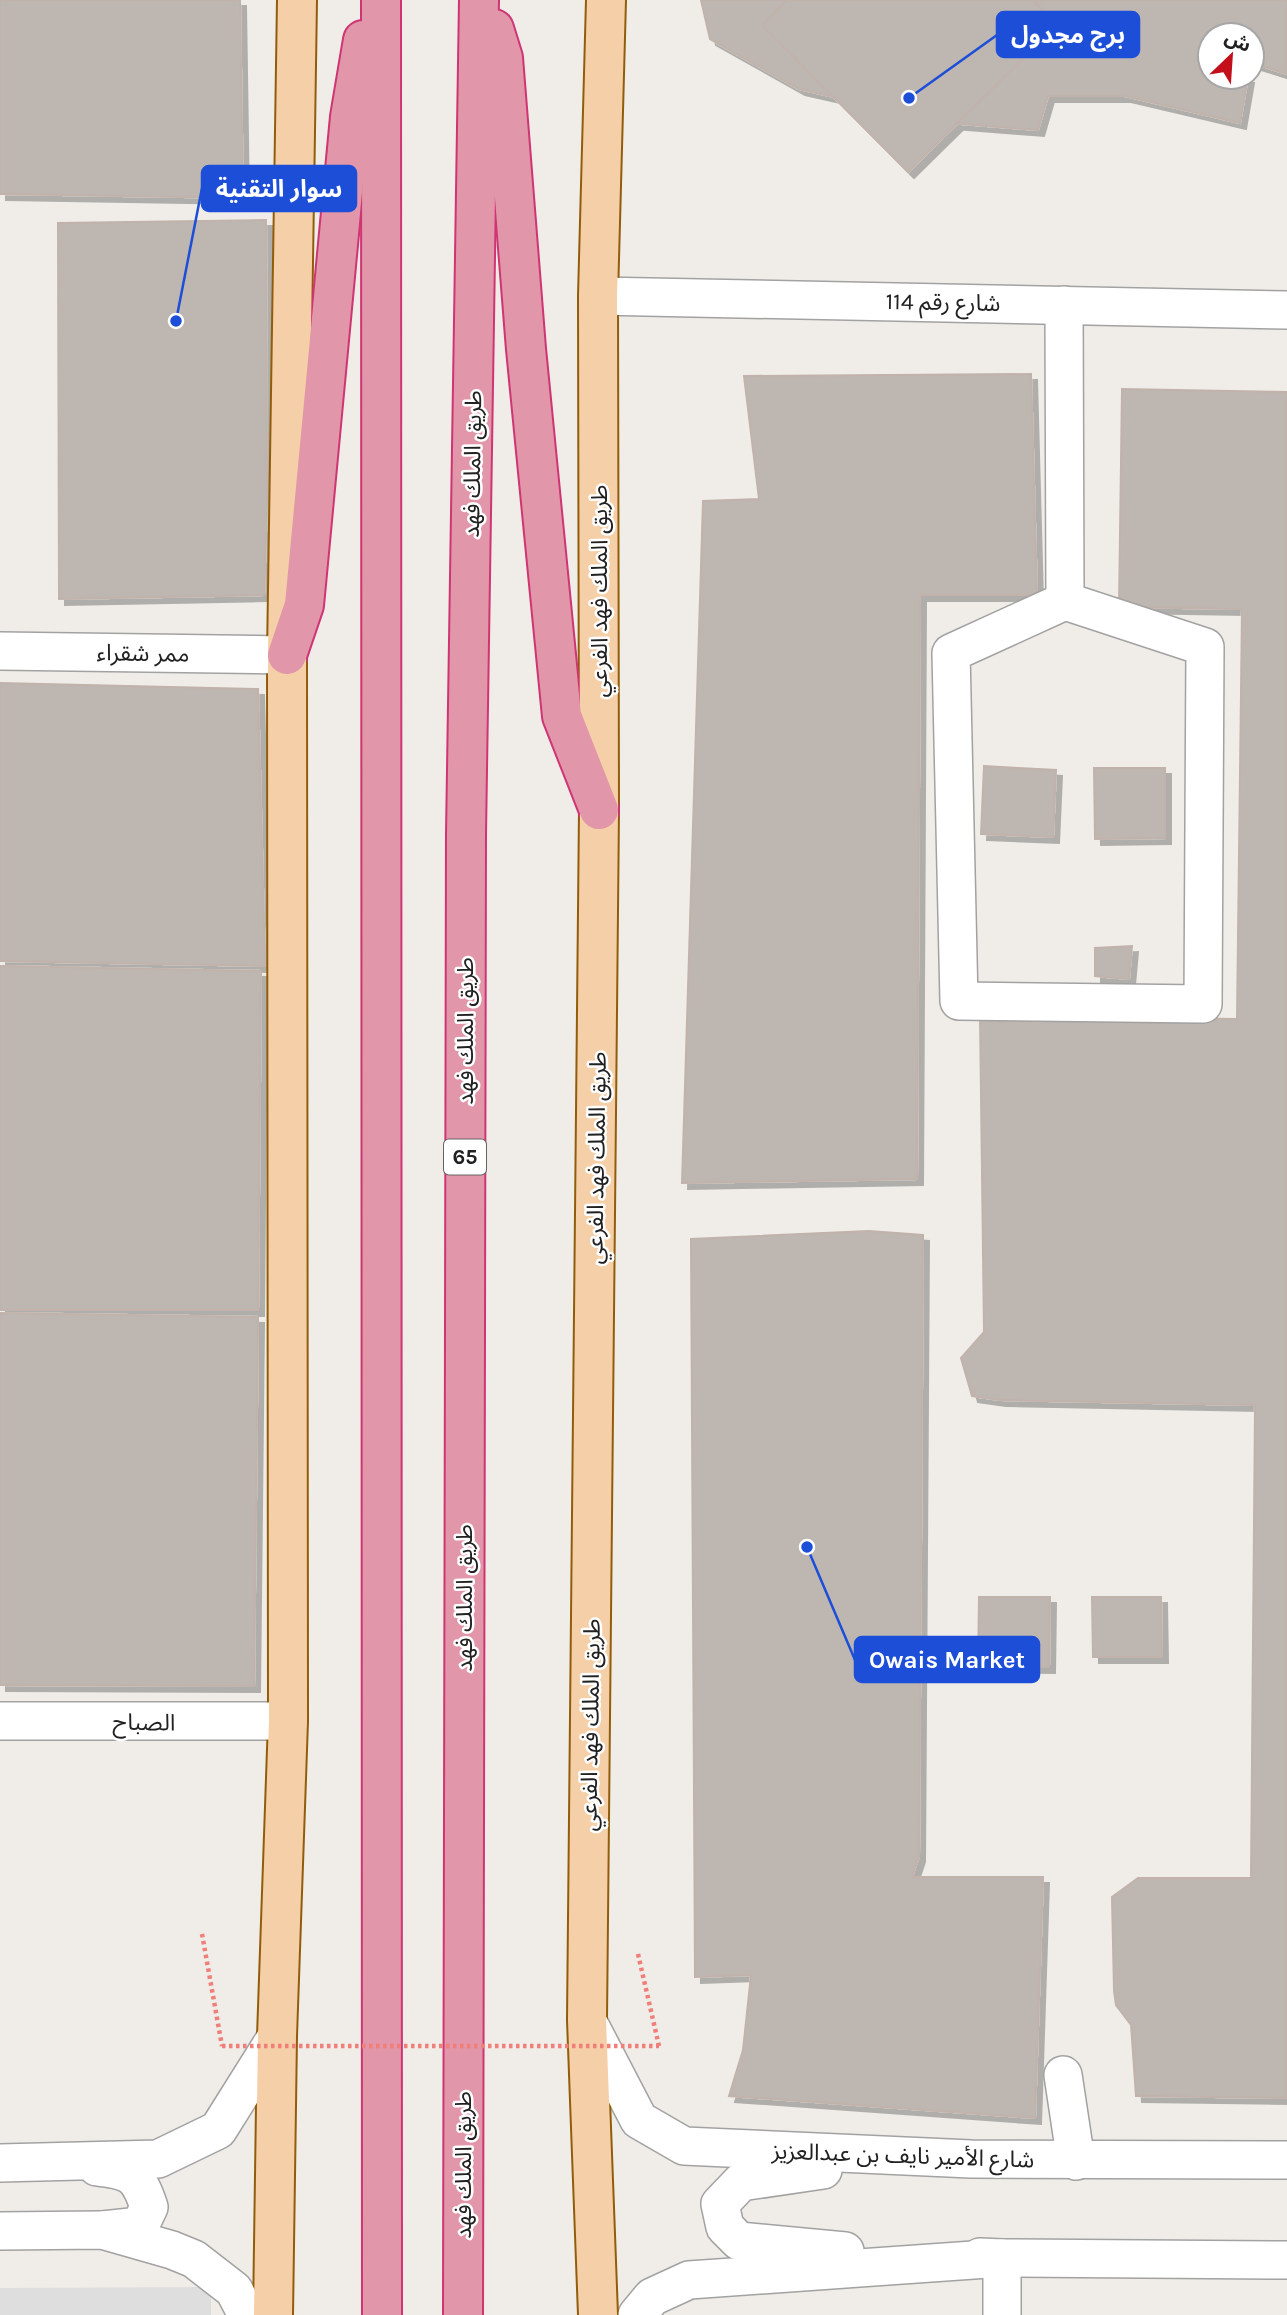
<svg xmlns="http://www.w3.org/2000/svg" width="1287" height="2315" viewBox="0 0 1287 2315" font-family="Karla,'Noto Sans Arabic',sans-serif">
  <defs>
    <filter id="shadow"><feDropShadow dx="6" dy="6" stdDeviation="0" flood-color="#0004"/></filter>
  </defs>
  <rect width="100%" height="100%" fill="#f0ede8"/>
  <!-- residential -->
  <path fill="#dfdede" d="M211,2287V2315H0V2288Z"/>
  <!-- building -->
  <g fill="#beb6b1" stroke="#c1b3ab" stroke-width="2" filter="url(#shadow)">
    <path d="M0,0H240L243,198L0,194Z"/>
    <path d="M701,0H1287V74L1252,63V35H1210V77H1248L1240,123L1125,96H1048L1038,130L949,123L799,89L710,39Z"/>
    <path d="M787,0H1033L1057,25L908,172L762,25Z"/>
    <path d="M266,220L267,502L264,595L59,599L58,223Z"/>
    <path d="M1031,374L1037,595H920L917,1179L682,1183L703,501L759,499L744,376Z"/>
    <path d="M1122,389L1287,392V2098L1136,2096L1131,2025L1116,2005L1114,1991L1112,1897L1138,1878H1251L1255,1405L1000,1400L972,1396L961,1358L984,1332L980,1015L1237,1019L1242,609L1119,607Z"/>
    <path d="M0,683L258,689L265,966L0,961Z"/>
    <path d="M984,766L1056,770L1053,837L981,834Z"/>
    <path d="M1094,768H1165V838L1095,839Z"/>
    <path d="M1132,946L1129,979L1095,976V948Z"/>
    <path d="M0,966L261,971L258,1310H0Z"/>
    <path d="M869,1231L923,1235L919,1856L912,1877H1043L1035,2118L729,2096L743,2050L751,1975L695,1977L691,1239Z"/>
    <path d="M0,1313L258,1317L254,1686L0,1685Z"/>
    <path d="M979,1597H1050L1049,1667L978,1666Z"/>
    <path d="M1092,1597H1161L1162,1657H1093Z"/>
  </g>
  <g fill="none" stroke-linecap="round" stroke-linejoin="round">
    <defs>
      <g id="minor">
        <path d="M598,296L1287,310"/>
        <path d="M1064,305L1065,601L1205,647L1203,1004L959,1001L951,653L1065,601"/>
        <path d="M0,651L287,655"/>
        <path d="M0,1721H288"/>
        <path d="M587,2020L639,2120L684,2146L971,2159L1287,2160"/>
        <path d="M1063,2075L1076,2161"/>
        <path d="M0,2163L158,2159L218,2130L277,2036"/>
        <path d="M97,2167C131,2171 138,2174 149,2207L140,2226L103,2230"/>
        <path d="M823,2170L741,2182L720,2204L725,2227L739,2241L845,2251"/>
        <path d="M0,2231L102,2230L172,2250L194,2259L234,2290L247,2315"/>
        <path d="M980,2257L1002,2258V2315"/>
        <path d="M637,2315L652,2297L689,2280L1002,2258L1287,2260"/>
      </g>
      <g id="major">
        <path d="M273,2315L277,2036L288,1721L287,655L297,0"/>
        <path d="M598,2315L587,2020L599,810L598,296L606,0"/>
      </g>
      <g id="highway">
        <path d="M381,0L382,2315"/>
        <path d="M494,29L503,58L526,349L562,716L599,810"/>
        <path d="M287,655L304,605L350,117L363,40"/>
        <path d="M463,2315L466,834L479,0"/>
      </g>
    </defs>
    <!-- minor casing -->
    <use href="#minor" stroke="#a2a2a2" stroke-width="40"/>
    <!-- major casing -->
    <use href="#major" stroke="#925d0b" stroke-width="42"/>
    <!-- highway casing -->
    <use href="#highway" stroke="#cf3574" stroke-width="42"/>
    <!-- path -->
    <g stroke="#f07e79" stroke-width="4.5" stroke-dasharray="3.5 3.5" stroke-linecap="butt">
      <path d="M202,1934L222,2046"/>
      <path d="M638,1954L659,2046"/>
    </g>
    <!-- minor -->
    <use href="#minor" stroke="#fff" stroke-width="37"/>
    <!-- major -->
    <use href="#major" stroke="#f5cfa8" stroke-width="38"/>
    <!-- highway -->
    <use href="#highway" stroke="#e196a9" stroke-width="38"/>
    <!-- path-bridge -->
    <path stroke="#f07e79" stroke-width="4.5" stroke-dasharray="3.5 3.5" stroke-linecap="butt" d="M222,2046H659"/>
  </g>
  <g text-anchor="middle" stroke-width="5" stroke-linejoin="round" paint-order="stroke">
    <!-- shield labels -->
    <rect fill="#fff" stroke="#646464" stroke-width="2" x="444" y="1139.5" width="42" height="35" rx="5"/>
    <g font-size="21" font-weight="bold" fill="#212121">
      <text x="465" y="1164">65</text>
    </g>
    <!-- street labels -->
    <g font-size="23" fill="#212121" stroke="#fff">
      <text transform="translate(943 302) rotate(1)" y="8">شارع رقم 114</text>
      <text transform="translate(472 464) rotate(-89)" y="8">طريق الملك فهد</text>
      <text transform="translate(599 591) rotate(-90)" y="8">طريق الملك فهد الفرعي</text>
      <text transform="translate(143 653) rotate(1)" y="8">ممر شقراء</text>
      <text transform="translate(465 1031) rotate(-90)" y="8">طريق الملك فهد</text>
      <text transform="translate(596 1158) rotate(-89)" y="8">طريق الملك فهد الفرعي</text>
      <text transform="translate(464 1598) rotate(-90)" y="8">طريق الملك فهد</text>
      <text transform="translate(144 1722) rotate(1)" y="8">الصباح</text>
      <text transform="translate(590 1725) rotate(-89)" y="8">طريق الملك فهد الفرعي</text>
      <text transform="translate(903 2155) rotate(2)" y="8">شارع الأمير نايف بن عبدالعزيز</text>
      <text transform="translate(463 2165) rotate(-90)" y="8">طريق الملك فهد</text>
    </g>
  </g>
  <!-- callouts -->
  <path fill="none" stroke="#1d4ed8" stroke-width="2.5" d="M909 98L997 35M176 321L202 188M807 1547L855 1660"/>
  <g fill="#1d4ed8" stroke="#fff" stroke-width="2.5">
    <circle cx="909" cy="98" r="7"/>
    <circle cx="176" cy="321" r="7"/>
    <circle cx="807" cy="1547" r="7"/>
  </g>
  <g fill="#1d4ed8" stroke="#1d4ed8" stroke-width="2.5">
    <rect x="997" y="12" width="142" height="45" rx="7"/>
    <rect x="202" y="166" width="154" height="45" rx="7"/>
    <rect x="855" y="1637" width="184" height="45" rx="7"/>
  </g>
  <g font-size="24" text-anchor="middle" font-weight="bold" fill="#fff">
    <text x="1068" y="43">برج مجدول</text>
    <text x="279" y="197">سوار التقنية</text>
    <text x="947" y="1668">Owais Market</text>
  </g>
  <!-- north arrow -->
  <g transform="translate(1231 56) rotate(25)"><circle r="33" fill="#ffffff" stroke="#a6a6a6" stroke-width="2"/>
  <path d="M0-5L12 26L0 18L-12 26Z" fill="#c20f1b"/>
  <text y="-10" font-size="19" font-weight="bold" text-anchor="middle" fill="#212121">ش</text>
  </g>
</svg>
